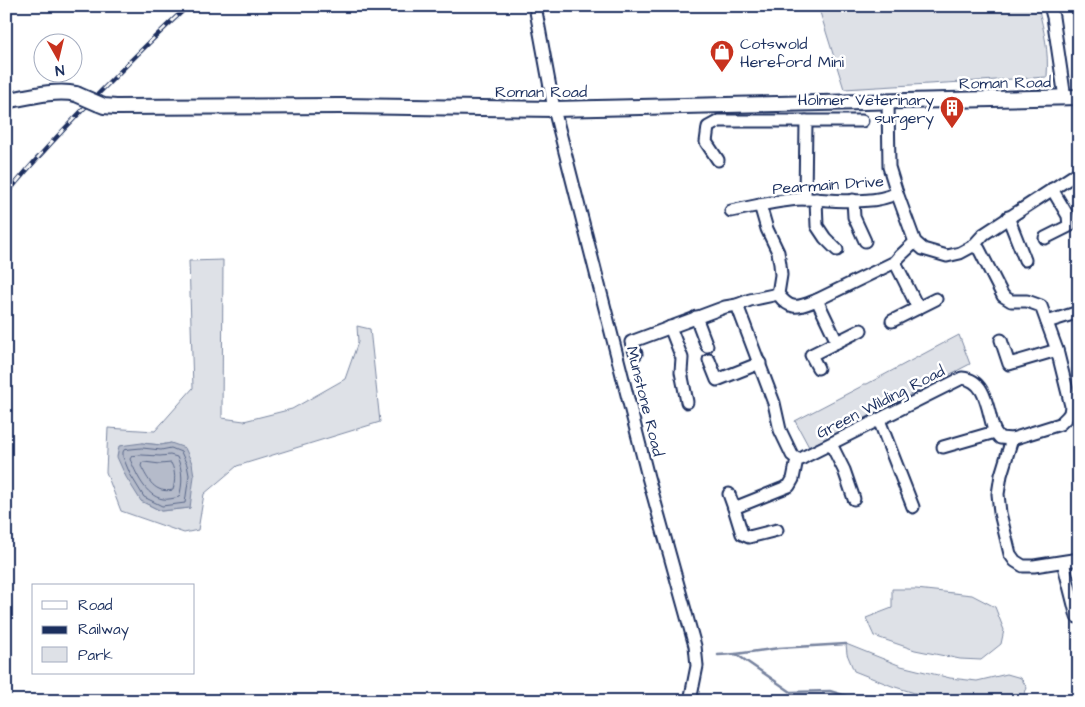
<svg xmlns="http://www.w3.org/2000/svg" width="1085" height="707" viewBox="0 0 1085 707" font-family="'Architects Daughter',sans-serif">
  <rect width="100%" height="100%" fill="#fff"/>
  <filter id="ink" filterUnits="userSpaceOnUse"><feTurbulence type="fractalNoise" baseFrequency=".02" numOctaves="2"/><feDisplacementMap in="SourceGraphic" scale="10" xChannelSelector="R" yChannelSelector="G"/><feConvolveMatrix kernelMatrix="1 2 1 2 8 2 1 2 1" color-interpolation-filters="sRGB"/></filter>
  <g filter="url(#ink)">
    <!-- green -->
    <g fill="#dee1e7" stroke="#7c88a2" fill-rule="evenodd">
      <path d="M818,6H1038C1044,32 1049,50 1047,77L844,89Z"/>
      <path d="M223,260L222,418L244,421L292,409L345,379L358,342L357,326L370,329L380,422L237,466L204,494L198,530L184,533L121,511L106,472L108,428L155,431L193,388L189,261ZM142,443L161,445L171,443L190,508L161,511L141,501Z"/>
      <path d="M959,335L970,364L809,447L795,421L862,386L863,384H867Z"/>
      <path d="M892,589H916L972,595L995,607L1004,630L1001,644L981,660L960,659L915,650L874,636L866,618L892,608Z"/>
      <path d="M846,644L901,666L950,678L977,681L1007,674L1021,678L1027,688L1021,701H951L937,700L892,686L854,671L847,654Z"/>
    </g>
    <!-- water -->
    <path fill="#b5bbca" stroke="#77839f" d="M142,443L161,445L171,443L185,448L192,463L194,476L190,508L161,511L141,501L126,477L117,457L119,446Z"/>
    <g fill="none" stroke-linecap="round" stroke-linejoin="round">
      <!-- shore -->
      <g stroke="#596789" stroke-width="1">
        <path d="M142,448L161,450L171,448L181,452L187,465L189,475L185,503L162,506L144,497L130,474L123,457V452L124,450Z"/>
        <path d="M142,455L160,456L170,455L177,457C183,470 183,484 179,497C175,498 167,500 163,499C145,496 136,473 130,459L132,456Z"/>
        <path d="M144,462L160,464L171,463C176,472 175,481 173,490C155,494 148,480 141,466L142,463Z"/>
      </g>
      <!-- stream -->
      <g stroke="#77839f" stroke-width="2.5">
        <path d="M736,654L779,648L846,644"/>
        <path d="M718,655L736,654L791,692L830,691L862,701"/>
      </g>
      <defs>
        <g id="minor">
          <path d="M535,6L554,109L648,477L695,646L697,666L690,701"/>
          <path d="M1050,6L1053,17L1065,98"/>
          <path d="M718,160L706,142L708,127L719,121H862"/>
          <path d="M805,199L806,121"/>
          <path d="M816,199L817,226L825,238L837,250"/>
          <path d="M853,200L854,217L865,241"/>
          <path d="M760,205C775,202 790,199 806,199C834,199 871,206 897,193"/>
          <path d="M731,211L760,205L767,229L778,252L780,264L781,275L778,294C791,312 799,307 817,300L895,262L900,256L915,242"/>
          <path d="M1008,217L1025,260"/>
          <path d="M1045,238L1069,226L1068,216L1052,189"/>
          <path d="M973,246L984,234L1079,172"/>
          <path d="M895,262L918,308L936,299"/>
          <path d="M817,300L837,342L811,355L818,368"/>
          <path d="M737,305L774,403L780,430L792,455L797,459H801L806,456L962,378C986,380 987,408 993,427L995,432L1000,438L1012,439L1060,424L1067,417L1070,413L1071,406L1057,350L1041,306L1027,301H1011L1003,296L979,249L973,246L960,253L947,256L923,249L915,242L897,193L889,167L888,102"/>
          <path d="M696,317L707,346"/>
          <path d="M892,321L918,308"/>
          <path d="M1047,322L1079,312"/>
          <path d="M670,327L682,358L681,372L687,402"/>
          <path d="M1001,340L1009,364L1057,350"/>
          <path d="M837,342L861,330"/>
          <path d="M636,354L631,342L725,307L737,305L750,300L778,294"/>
          <path d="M709,360L717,380L760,363"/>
          <path d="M879,420L913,507"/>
          <path d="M1012,439L1001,475L998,494L1000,513L1010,554L1015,561L1023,566H1034L1079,559"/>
          <path d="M831,444L844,470L854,499"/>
          <path d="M943,447L995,432"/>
          <path d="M729,494L734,508"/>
          <path d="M777,530L749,537L742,534L734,508L789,486L793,479L797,459"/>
          <path d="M1063,562L1077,617"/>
        </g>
        <g id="major">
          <path d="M6,101C27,97 56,89 76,94"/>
          <path d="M99,104L104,106L116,107L341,106L554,109L1079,97"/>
        </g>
      </defs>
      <!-- minor casing -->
      <use href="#minor" stroke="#1b2f5e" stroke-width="15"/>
      <!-- major casing -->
      <use href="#major" stroke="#1b2f5e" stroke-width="18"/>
      <!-- minor -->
      <use href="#minor" stroke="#fff" stroke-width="11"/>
      <!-- major -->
      <use href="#major" stroke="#fff" stroke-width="14"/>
      <defs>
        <path id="rail" d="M6,195C39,154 76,116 113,79C137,54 162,30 188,6"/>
      </defs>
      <!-- rail casing -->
      <use href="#rail" stroke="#1b2f5e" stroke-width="4.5"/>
      <!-- rail -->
      <use href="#rail" stroke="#fff" stroke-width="2.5" stroke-dasharray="8" stroke-linecap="butt"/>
      <defs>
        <path id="major-bridge" d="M76,94L99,104"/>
      </defs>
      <!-- major-bridge casing -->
      <use href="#major-bridge" stroke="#1b2f5e" stroke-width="18" stroke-linecap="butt"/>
      <!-- major-bridge -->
      <use href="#major-bridge" stroke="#fff" stroke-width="14"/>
    </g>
  </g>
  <!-- icons -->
  <defs>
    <symbol id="shop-pin" viewBox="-11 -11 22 30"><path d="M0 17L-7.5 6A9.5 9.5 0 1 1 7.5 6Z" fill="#c8321e" stroke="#fff"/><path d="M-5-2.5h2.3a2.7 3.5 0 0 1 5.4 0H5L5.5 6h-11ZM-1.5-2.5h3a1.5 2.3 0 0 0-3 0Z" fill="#fff"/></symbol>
    <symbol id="building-pin" viewBox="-11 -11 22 30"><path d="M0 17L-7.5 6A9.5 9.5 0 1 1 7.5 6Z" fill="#c8321e" stroke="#fff"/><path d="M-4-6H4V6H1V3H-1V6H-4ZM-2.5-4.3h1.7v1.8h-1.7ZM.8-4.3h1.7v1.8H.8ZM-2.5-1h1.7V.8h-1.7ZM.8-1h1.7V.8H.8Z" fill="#fff"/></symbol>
  </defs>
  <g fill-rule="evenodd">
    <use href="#shop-pin" x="708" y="38" width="28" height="38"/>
    <use href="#building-pin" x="938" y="94" width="28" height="38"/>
  </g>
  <g text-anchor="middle" stroke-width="5" stroke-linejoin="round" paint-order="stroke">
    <!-- poi labels -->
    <g font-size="16" fill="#1b2f5e" stroke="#fff" text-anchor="start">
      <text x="740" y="49">Cotswold<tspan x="740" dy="18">Hereford Mini</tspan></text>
      <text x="934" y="105" text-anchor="end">Holmer Veterinary<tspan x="934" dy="18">surgery</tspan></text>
    </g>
    <!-- street labels -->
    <g font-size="16" fill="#1b2f5e" stroke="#fff">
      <text transform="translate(1005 82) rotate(-1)" y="6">Roman Road</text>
      <text x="541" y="97">Roman Road</text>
      <text transform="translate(828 184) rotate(-4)" y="6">Pearmain Drive</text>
      <text transform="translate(646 401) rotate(76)" y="6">Munstone Road</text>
      <text transform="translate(880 401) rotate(-27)" y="6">Green Wilding Road</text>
    </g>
  </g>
  <!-- margin -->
  <rect width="1085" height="707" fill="none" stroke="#fff" stroke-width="25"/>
  <rect x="12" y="12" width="1060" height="682" fill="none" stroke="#1b2f5e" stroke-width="2" filter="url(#ink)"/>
  <!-- legend -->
  <rect x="32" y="584" width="162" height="90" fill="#ffffff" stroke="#a4acbf"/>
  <rect x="42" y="601" width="25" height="8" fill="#ffffff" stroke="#a4acbf"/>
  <text x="78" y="610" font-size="15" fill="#1b2f5e">Road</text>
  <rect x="42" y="626" width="25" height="8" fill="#1b2f5e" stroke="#a4acbf"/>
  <text x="78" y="634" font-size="15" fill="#1b2f5e">Railway</text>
  <rect x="42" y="647" width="25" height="15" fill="#dee1e7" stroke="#a4acbf"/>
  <text x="78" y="660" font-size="15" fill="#1b2f5e">Park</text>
  <!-- north arrow -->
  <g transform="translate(58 58) rotate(172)"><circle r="24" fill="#ffffff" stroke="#a4acbf"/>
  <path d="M0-4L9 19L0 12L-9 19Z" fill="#c8321e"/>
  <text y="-8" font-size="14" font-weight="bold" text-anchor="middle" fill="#1b2f5e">N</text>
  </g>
</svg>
